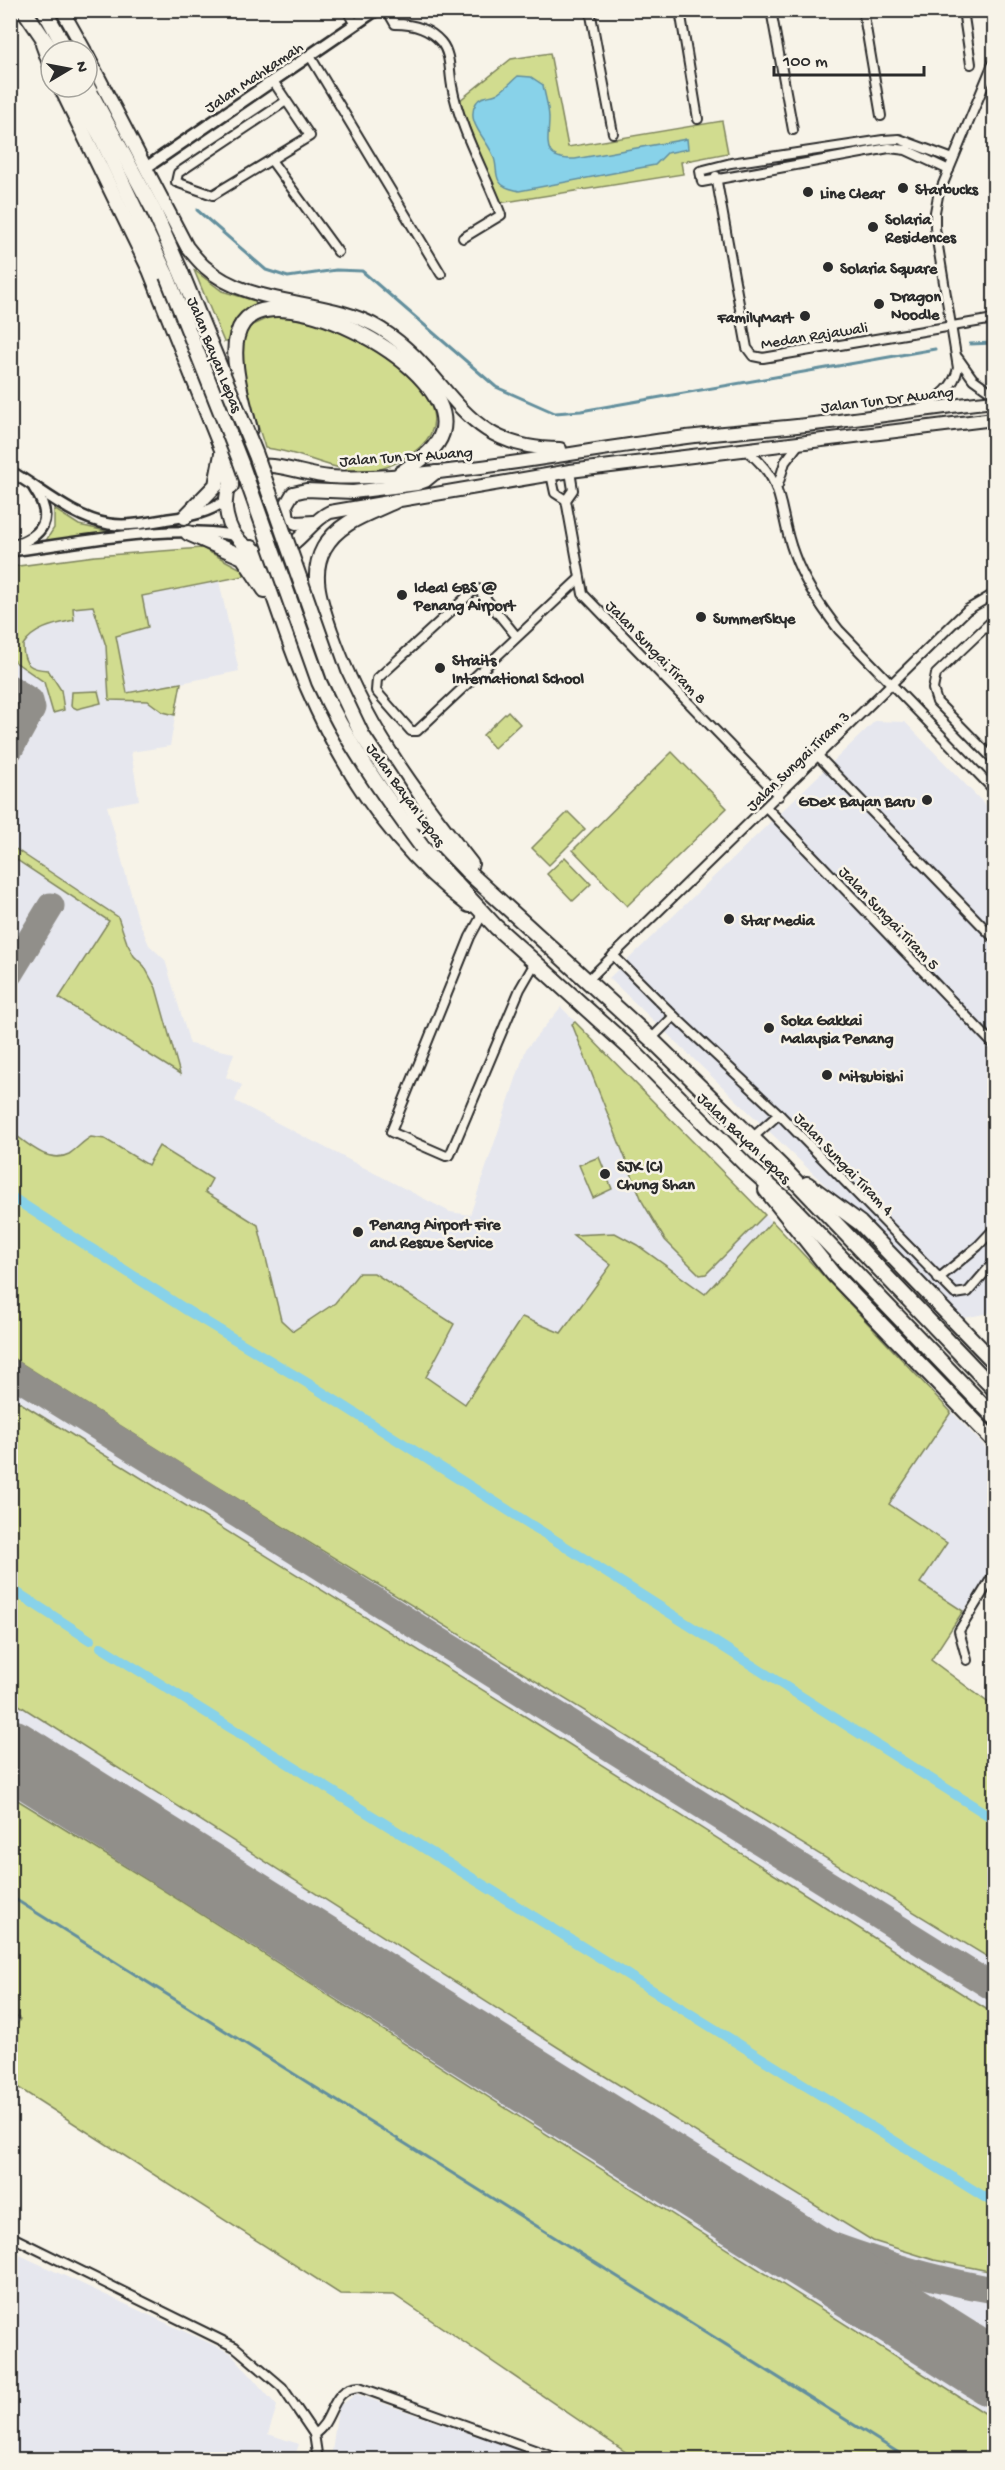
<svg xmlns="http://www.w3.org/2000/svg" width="1005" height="2470" viewBox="0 0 1005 2470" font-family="'Gochi Hand',sans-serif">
  <rect width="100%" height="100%" fill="#f7f3e8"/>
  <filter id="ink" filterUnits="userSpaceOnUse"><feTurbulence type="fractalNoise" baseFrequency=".0167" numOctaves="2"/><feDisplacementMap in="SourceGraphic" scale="12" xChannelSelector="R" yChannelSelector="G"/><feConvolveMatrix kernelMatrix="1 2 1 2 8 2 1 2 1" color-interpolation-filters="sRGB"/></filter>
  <g filter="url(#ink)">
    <!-- built -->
    <g fill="#e6e7ee">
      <path d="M202,548L243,570L244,576L219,581L239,671L181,683L170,746L131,752L139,800L107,806L138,919L149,945L165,960L190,1044L234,1053L226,1077L242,1085L235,1101L450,1212L470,1215L526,1049L561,1007L821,1272L900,1358L994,1456V1565L931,1660L994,1707V2459H636L394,2295L340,2294L11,2083V567L95,556Z"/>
      <path d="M875,721L905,722L994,814V1312L964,1318L609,978Z"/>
      <path d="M11,2251L231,2353L277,2406L268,2434L299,2444L294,2459H11Z"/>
      <path d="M356,2394L544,2459H331L338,2407Z"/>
    </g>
    <!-- green -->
    <g fill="#d1dc8f" stroke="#7e845d" stroke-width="1.5">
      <path d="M550,53L568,147L722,121L728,153L681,162L683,174L499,203L459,101L511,59Z"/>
      <path d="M194,270L222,291L255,301L256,305L235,320L227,342H224Z"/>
      <path d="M270,317C294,317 319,323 341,331C375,345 469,404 420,447C409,457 391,467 376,470C336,476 303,451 265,448C256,416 229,355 250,326Z"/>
      <path d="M54,509L79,525L115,533L45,542L54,528Z"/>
      <path d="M202,548L243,570L244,576L142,596L148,627L116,636L127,693L181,683L175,715L163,712L148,701L109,700L106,646L93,606L73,608L74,620C56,624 33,628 23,645C23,666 31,669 48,670L61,690L64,710L53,713L44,682L11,659V567L95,556Z"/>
      <path d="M98,691L101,703L77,709L71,706L72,692Z"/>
      <path d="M508,711L520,724L494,748L483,735Z"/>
      <path d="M672,752L727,808L627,906L573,850Z"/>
      <path d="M568,812L585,829L549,865L532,848Z"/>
      <path d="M11,846L118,917L127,943L134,956L144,966L156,988L180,1074L59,998L109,921L11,856Z"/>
      <path d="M565,857L591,884L573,901L547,874Z"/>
      <path d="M575,1022L765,1215L706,1274L700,1275L665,1240L643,1203L572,1024Z"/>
      <path d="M10,1131C26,1142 48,1165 69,1154C77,1149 83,1141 91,1137L105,1139L148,1165L159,1146L212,1179L205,1192L258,1225L281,1320L293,1331L335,1303L359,1273H374L454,1324L426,1377L465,1404L522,1317L561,1333L611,1265L573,1235L615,1233L637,1245L705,1294L772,1221L951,1412L889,1504L947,1543L920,1583L963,1611L931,1660L994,1707V1961L210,1482L11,1357Z"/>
      <path d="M599,1157L612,1189L593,1198L579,1165Z"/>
      <path d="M11,1397L531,1720L994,2014V2272L934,2260L873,2241L559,2048L11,1700Z"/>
      <path d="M11,1796L160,1888L994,2419V2459H636L394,2295L340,2294L11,2083V2035L20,2019L10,2013Z"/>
    </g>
    <!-- water -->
    <path fill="#88d2e9" stroke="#638f9d" stroke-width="1.5" d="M518,76L531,77L543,85C545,96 549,108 549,118C549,142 540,160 575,159L687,139L688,149L667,153L655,165L519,191C512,189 503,188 499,181C495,174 497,165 494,158C489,140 464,123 476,103C481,95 489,97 496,94C503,91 512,81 518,76Z"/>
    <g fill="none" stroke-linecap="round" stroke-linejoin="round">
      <!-- stream -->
      <g stroke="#638f9d" stroke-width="3">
        <path d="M197,210L266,270L288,277L336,270L362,271L496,387L555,413L581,411L935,349"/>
        <path d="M970,344L994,343"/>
        <path d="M10,1896L910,2460"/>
      </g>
      <!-- canal -->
      <g stroke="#88d2e9" stroke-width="10">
        <path d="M10,1196L188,1311L314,1387L994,1819"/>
        <path d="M10,1588L90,1640"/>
        <path d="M101,1647L994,2203"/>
      </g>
      <!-- taxiway -->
      <g stroke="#918f8a" stroke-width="27">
        <path d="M10,688L30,701L32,709L10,749"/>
        <path d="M10,973L51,906"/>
        <path d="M10,1372L994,1988"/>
        <path d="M720,2200C810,2239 898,2274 994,2290"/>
      </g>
      <!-- runway -->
      <path stroke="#918f8a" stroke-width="68" d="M10,1753L994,2373"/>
      <defs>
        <g id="minor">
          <path d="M347,10L355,25"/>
          <path d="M387,10L395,24C413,24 429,28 441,42C451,54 449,71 452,86C460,130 485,172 501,215L463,238"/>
          <path d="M590,10L613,133"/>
          <path d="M680,10L698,119"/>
          <path d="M771,10L793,130"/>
          <path d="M863,10L881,116"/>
          <path d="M963,10L971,64"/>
          <path d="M310,56L441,274"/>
          <path d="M273,81L310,136L213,195L176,182L178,173L286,101"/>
          <path d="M271,160L338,252"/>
          <path d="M949,170L906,150L889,148L702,182L700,171L731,163L883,140L899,139L953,159"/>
          <path d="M716,176L747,348L753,356L763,358L994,319"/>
          <path d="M958,358L973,379L994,394"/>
          <path d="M922,408C939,397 954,388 958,368L935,228V212L938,196L994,61"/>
          <path d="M747,451C788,483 777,510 794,554C804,582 820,606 839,630L994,790"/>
          <path d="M570,471L573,490L566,500L583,594L779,796"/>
          <path d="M551,474L555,493L566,500"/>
          <path d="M778,485L785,462L798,445"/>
          <path d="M994,619L936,674L933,689L937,702L994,760"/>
          <path d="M517,637L478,589L473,591L377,679L376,691L411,731H417L579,579"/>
          <path d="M819,757L994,938"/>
          <path d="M767,808L994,1045"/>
          <path d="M482,915L470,937L391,1132L446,1156L450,1155L520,989L535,963"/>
          <path d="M613,955L674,1016L779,1114L955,1294L968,1292L994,1262"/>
          <path d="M587,981L967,610L994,594"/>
          <path d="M651,1039L674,1016"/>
          <path d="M752,1138L779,1114"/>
          <path d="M938,1279L978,1246L994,1229"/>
          <path d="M967,1660L959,1631L994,1574"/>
          <path d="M10,2236L235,2347L282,2387L314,2434L318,2460"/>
          <path d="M314,2434C335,2421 329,2389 359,2387L562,2460"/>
        </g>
        <g id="tertiary">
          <path d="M10,471C41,489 73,518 109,524C129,527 150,522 169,519C190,516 209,513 226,500"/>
          <path d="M10,547C44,536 55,519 34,488"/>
          <path d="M10,551C81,543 163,524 233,535"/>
        </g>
        <path id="secondary" d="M147,167L376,10"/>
        <g id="primary">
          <path d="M62,10L85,51"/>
          <path d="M87,55L187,247C193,254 198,261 205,267C251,309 328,296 381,329C453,374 457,449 560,449"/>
          <path d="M994,401C929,408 863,419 797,426C757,430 718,433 679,438C599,448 519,464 439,472C403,475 366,479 330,477C304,475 276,461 250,467C210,477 221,558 273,552C299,549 308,522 330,512L570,471L994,419"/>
          <path d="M314,522L296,523L288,519L286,505L293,493L306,490L353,492L417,484L425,481L436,472"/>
        </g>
        <g id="trunk">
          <path d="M24,10L52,51"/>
          <path d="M44,10L67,51"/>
          <path d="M43,44L51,66"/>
          <path d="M87,86L154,211L180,270"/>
          <path d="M61,87L150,270L223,452L230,474L231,486"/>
          <path d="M73,87L100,135L167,276"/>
          <path d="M250,429C243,402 225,347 243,323C278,273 462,368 442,433C436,452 415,463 400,474"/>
          <path d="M395,501C370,513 339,521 324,548C309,575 321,604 330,631C363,724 411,788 471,864"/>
          <path d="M185,517L216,485L222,454"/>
          <path d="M188,533L243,557L265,590"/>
          <path d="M252,548L262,564C278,605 290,648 308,688C344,772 395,849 469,905"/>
          <path d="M419,821L466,870L651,1039L781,1166L994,1389"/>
          <path d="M422,847L496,927L632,1050L747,1166L787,1201L994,1417"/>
          <path d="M807,1184L860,1223L994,1362"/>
          <path d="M766,1190L833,1274L994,1441"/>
        </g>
      </defs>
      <!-- minor casing -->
      <use href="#minor" stroke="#2b2b2b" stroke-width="12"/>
      <!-- tertiary casing -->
      <use href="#tertiary" stroke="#2b2b2b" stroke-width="14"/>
      <!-- secondary casing -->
      <use href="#secondary" stroke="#2b2b2b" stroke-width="15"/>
      <!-- primary casing -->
      <use href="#primary" stroke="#2b2b2b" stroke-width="16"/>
      <!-- trunk casing -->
      <use href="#trunk" stroke="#2b2b2b" stroke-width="18"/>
      <!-- minor -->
      <use href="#minor" stroke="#f7f3e8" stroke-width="8"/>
      <!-- tertiary -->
      <use href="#tertiary" stroke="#f7f3e8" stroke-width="9"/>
      <!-- secondary -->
      <use href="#secondary" stroke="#f7f3e8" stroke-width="10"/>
      <!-- primary -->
      <use href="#primary" stroke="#f7f3e8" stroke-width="12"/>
      <!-- trunk -->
      <use href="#trunk" stroke="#f7f3e8" stroke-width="14"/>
      <defs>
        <g id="trunk-bridge">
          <path d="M180,270L256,455L334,676L362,735L419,821"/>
          <path d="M167,276L241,463L319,682C346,742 383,794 422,847"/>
        </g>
      </defs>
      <!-- trunk-bridge casing -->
      <use href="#trunk-bridge" stroke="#2b2b2b" stroke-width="18" stroke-linecap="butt"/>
      <!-- trunk-bridge -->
      <use href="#trunk-bridge" stroke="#f7f3e8" stroke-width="14"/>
    </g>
  </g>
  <!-- markers -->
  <g fill="#2b2b2b" stroke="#f7f3e8" stroke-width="2">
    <circle cx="903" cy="188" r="6"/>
    <circle cx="808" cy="192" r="6"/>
    <circle cx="873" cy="227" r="6"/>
    <circle cx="828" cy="267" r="6"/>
    <circle cx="879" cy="304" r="6"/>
    <circle cx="805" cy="316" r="6"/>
    <circle cx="402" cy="595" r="6"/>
    <circle cx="701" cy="617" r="6"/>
    <circle cx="440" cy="668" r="6"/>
    <circle cx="927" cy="800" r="6"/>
    <circle cx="729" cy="919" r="6"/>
    <circle cx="769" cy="1028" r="6"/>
    <circle cx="827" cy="1075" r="6"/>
    <circle cx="605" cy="1174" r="6"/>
    <circle cx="358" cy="1232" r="6"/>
  </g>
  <g text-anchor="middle" stroke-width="5" stroke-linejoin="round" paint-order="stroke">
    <!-- street labels -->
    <g font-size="16" fill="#2b2b2b" stroke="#f7f3e8">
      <text transform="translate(253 76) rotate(-34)" y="6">Jalan Mahkamah</text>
      <text transform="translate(814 334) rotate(-9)" y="6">Medan Rajawali</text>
      <text transform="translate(216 354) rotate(68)" y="6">Jalan Bayan Lepas</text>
      <text transform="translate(887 398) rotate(-7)" y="6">Jalan Tun Dr Awang</text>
      <text transform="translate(406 455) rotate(-4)" y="6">Jalan Tun Dr Awang</text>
      <text transform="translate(657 651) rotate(46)" y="6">Jalan Sungai Tiram 8</text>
      <text transform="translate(797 760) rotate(-44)" y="6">Jalan Sungai Tiram 3</text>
      <text transform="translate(407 794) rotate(54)" y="6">Jalan Bayan Lepas</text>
      <text transform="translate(890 917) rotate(46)" y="6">Jalan Sungai Tiram 5</text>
      <text transform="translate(745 1137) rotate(44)" y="6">Jalan Bayan Lepas</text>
      <text transform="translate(845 1163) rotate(46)" y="6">Jalan Sungai Tiram 4</text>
    </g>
    <!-- poi labels -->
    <g font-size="16" font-weight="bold" fill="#2b2b2b" stroke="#f7f3e8" text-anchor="start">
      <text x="915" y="194">Starbucks</text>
      <text x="820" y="198">Line Clear</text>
      <text x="885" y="224">Solaria<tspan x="885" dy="18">Residences</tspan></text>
      <text x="840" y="273">Solaria Square</text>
      <text x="891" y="301">Dragon<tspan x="891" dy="18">Noodle</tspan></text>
      <text x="793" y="322" text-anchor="end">FamilyMart</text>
      <text x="414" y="592">Ideal GBS @<tspan x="414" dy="18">Penang Airport</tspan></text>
      <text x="713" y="623">SummerSkye</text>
      <text x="452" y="665">Straits<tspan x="452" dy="18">International School</tspan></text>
      <text x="915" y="806" text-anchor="end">GDex Bayan Baru</text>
      <text x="741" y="925">Star Media</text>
      <text x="781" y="1025">Soka Gakkai<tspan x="781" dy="18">Malaysia Penang</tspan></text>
      <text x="839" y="1081">Mitsubishi</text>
      <text x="617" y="1171">SJK (C)<tspan x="617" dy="18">Chung Shan</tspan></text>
      <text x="370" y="1229">Penang Airport Fire<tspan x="370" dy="18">and Rescue Service</tspan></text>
    </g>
  </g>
  <!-- margin -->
  <rect width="1005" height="2470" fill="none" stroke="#f7f3e8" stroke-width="36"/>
  <rect x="18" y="18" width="969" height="2434" fill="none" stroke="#2b2b2b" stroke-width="2" filter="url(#ink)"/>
  <!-- north arrow -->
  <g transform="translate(69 69) rotate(80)"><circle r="28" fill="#f7f3e8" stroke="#a5a39c" stroke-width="1.5"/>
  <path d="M0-4.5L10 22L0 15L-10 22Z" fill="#2b2b2b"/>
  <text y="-9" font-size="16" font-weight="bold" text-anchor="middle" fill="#2b2b2b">N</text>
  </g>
  <!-- scale -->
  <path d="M774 66v9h150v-9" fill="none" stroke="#2b2b2b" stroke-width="3"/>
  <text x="783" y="66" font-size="18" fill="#2b2b2b" stroke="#f7f3e8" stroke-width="4.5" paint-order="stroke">100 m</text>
</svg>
